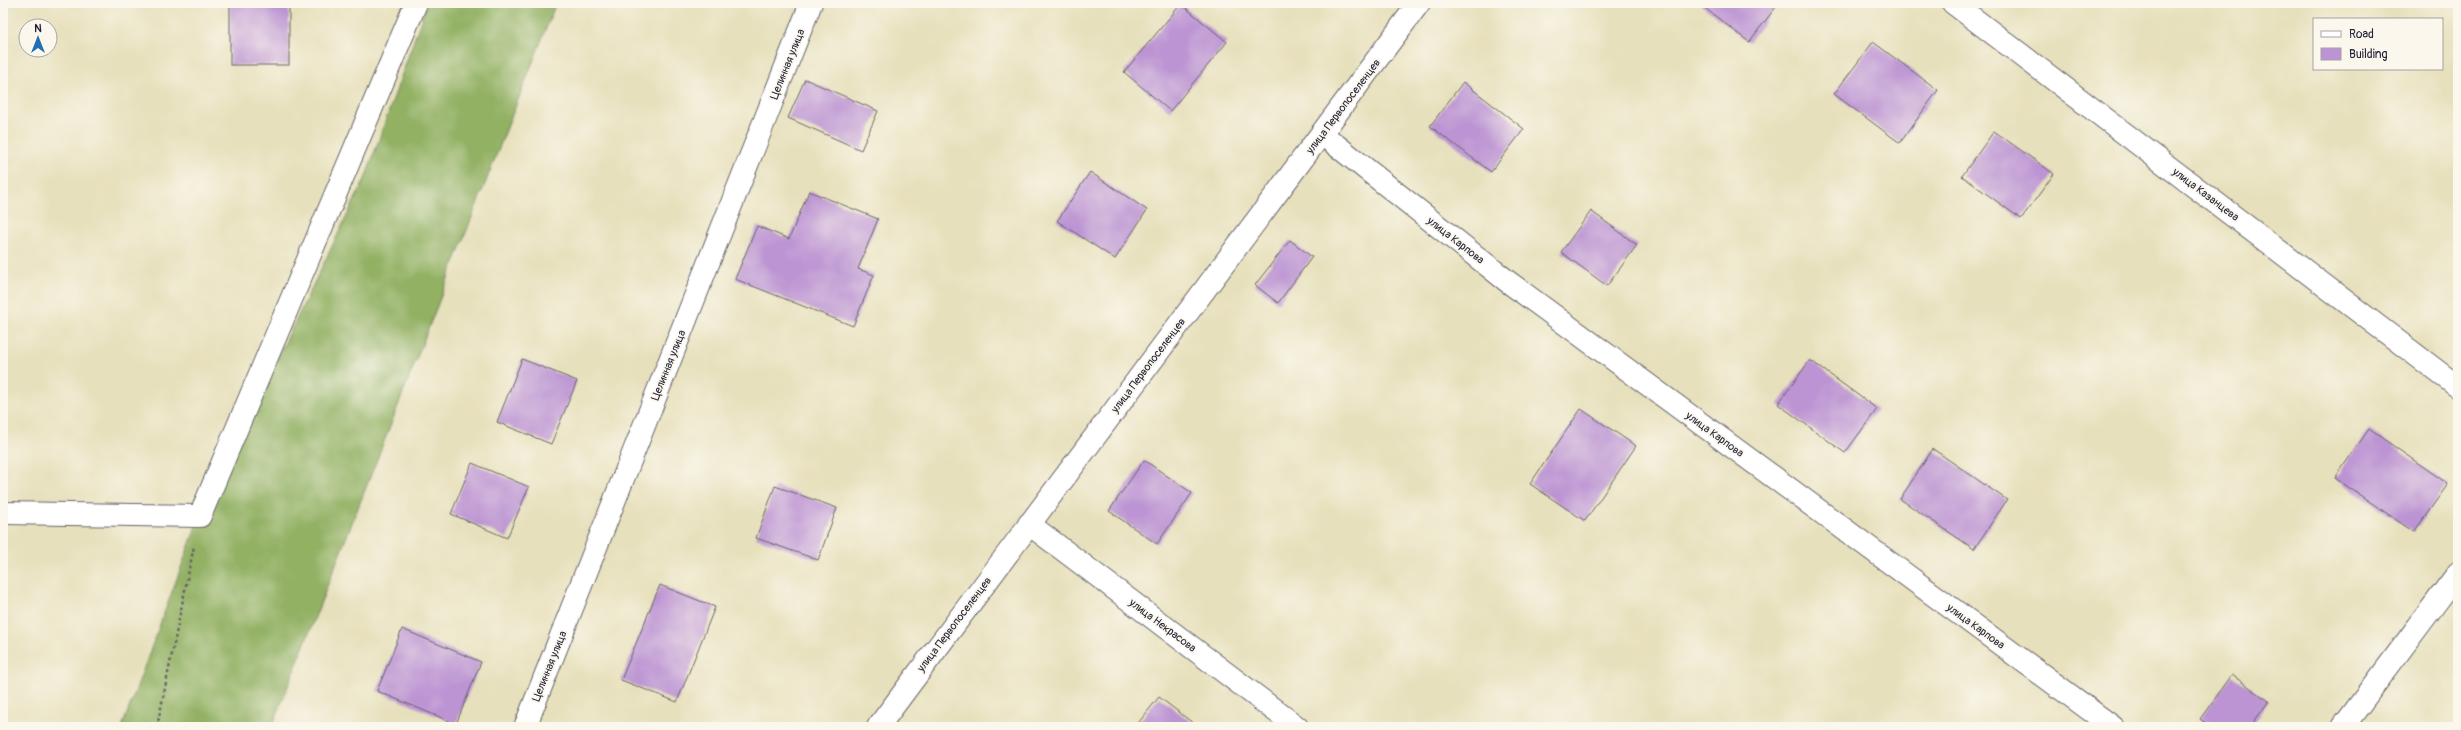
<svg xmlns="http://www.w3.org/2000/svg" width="2461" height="730" viewBox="0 0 2461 730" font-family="Pangolin,sans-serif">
  <rect width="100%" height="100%" fill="#fbf7ec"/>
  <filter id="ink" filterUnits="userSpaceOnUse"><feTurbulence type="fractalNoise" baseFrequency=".025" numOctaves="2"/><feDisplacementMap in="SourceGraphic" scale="8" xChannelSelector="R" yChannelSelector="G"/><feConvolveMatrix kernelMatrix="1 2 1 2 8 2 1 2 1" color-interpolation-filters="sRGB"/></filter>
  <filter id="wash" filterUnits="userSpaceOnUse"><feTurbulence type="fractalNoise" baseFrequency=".012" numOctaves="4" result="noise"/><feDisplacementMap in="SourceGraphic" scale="16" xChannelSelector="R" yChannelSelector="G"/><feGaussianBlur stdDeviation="0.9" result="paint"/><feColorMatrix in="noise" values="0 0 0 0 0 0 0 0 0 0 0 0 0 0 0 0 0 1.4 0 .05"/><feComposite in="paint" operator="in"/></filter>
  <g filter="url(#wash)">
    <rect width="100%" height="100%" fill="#e7e0bc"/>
    <!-- forest -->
    <path fill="#92b164" stroke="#5a6a50" d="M427,3H556L272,727H122L200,516L365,179Z"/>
    <g id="blocks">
      <!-- building -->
      <g fill="#bc94d3">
        <path d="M1703,3H1779L1749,42L1701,5Z"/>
        <path d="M1181,4L1227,42L1170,111L1124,72Z"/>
        <rect x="230" y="5" width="59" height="60"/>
        <path d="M1873,42L1938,90L1900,143L1834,94Z"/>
        <path d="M805,79L878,111L861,150L788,118Z"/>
        <path d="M1463,82L1524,129L1491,172L1430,126Z"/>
        <path d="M1994,131L2054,174L2021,219L1962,176Z"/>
        <path d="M1090,172L1147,210L1115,259L1057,221Z"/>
        <path d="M809,191L878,219L858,269L874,275L853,326L735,279L757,226L789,239Z"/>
        <path d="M1591,211L1637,245L1607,286L1561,252Z"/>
        <path d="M1290,240L1312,257L1278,303L1255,285Z"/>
        <path d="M522,359L577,381L551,444L497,422Z"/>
        <path d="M1810,360L1877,409L1845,453L1778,404Z"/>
        <path d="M1581,409L1636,446L1585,521L1530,484Z"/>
        <path d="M2369,429L2448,484L2414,532L2335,478Z"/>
        <path d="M1933,449L2007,500L1974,549L1900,499Z"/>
        <path d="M1144,460L1192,493L1157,544L1109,511Z"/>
        <path d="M472,463L529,487L507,538L451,514Z"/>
        <path d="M775,486L837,508L818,560L756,538Z"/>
        <path d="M660,585L715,607L677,702L621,680Z"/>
        <path d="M402,629L481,662L456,724L377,691Z"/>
        <path d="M2232,675L2269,701L2250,727H2211L2200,719Z"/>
        <path d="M1159,697L1198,727H1135Z"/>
      </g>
    </g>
  </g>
  <g filter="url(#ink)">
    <use href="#blocks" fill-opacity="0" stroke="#676468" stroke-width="1"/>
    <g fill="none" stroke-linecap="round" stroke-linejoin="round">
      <defs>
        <g id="street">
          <path d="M1953,3L2458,387"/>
          <path d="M1322,134L1507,281L2113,727"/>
          <path d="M3,513L200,516L416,3"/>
          <path d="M1029,524L1297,727"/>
          <path d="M525,727L811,3"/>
          <path d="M878,727L1419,3"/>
          <path d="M2343,727L2458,573"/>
        </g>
      </defs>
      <!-- street casing -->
      <use href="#street" stroke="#676468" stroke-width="24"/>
      <!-- path -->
      <path stroke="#676468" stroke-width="2.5" stroke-dasharray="3 3" stroke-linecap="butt" d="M157,727L194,546"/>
      <!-- street -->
      <use href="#street" stroke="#fff" stroke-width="22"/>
    </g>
  </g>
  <g text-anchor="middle" stroke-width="3.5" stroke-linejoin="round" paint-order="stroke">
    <!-- street labels -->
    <g font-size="11" fill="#22223b" stroke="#fbf7ec">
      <text transform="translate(787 64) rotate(-68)" y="4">Целинная улица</text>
      <text transform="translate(1343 106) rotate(-53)" y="4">улица Первопоселенцев</text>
      <text transform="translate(2206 194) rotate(37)" y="4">улица Казанцева</text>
      <text transform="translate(1456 240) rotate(38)" y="4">улица Карпова</text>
      <text transform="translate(668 365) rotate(-68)" y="4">Целинная улица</text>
      <text transform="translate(1148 365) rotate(-53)" y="4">улица Первопоселенцев</text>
      <text transform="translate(1715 434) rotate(36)" y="4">улица Карпова</text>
      <text transform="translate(954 624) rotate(-53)" y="4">улица Первопоселенцев</text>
      <text transform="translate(1163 625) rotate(37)" y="4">улица Некрасова</text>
      <text transform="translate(1976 626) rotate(36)" y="4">улица Карпова</text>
      <text transform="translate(549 666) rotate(-68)" y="4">Целинная улица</text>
    </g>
  </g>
  <!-- margin -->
  <rect width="2461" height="730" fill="none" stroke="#fbf7ec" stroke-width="16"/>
  <!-- legend -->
  <rect x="2313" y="18" width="130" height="52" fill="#fbf7ec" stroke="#a4a2a5"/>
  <rect x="2321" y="31" width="20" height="6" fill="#ffffff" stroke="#a4a2a5"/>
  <text x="2349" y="38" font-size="12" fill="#22223b">Road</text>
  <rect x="2321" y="48" width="20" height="12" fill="#bc94d3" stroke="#a4a2a5"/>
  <text x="2349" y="58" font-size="12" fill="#22223b">Building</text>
  <!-- north arrow -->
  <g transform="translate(38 38)"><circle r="19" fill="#fbf7ec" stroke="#a4a2a5"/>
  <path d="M0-3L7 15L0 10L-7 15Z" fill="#1f6fb2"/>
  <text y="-6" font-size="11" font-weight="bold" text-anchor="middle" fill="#22223b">N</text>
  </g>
</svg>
